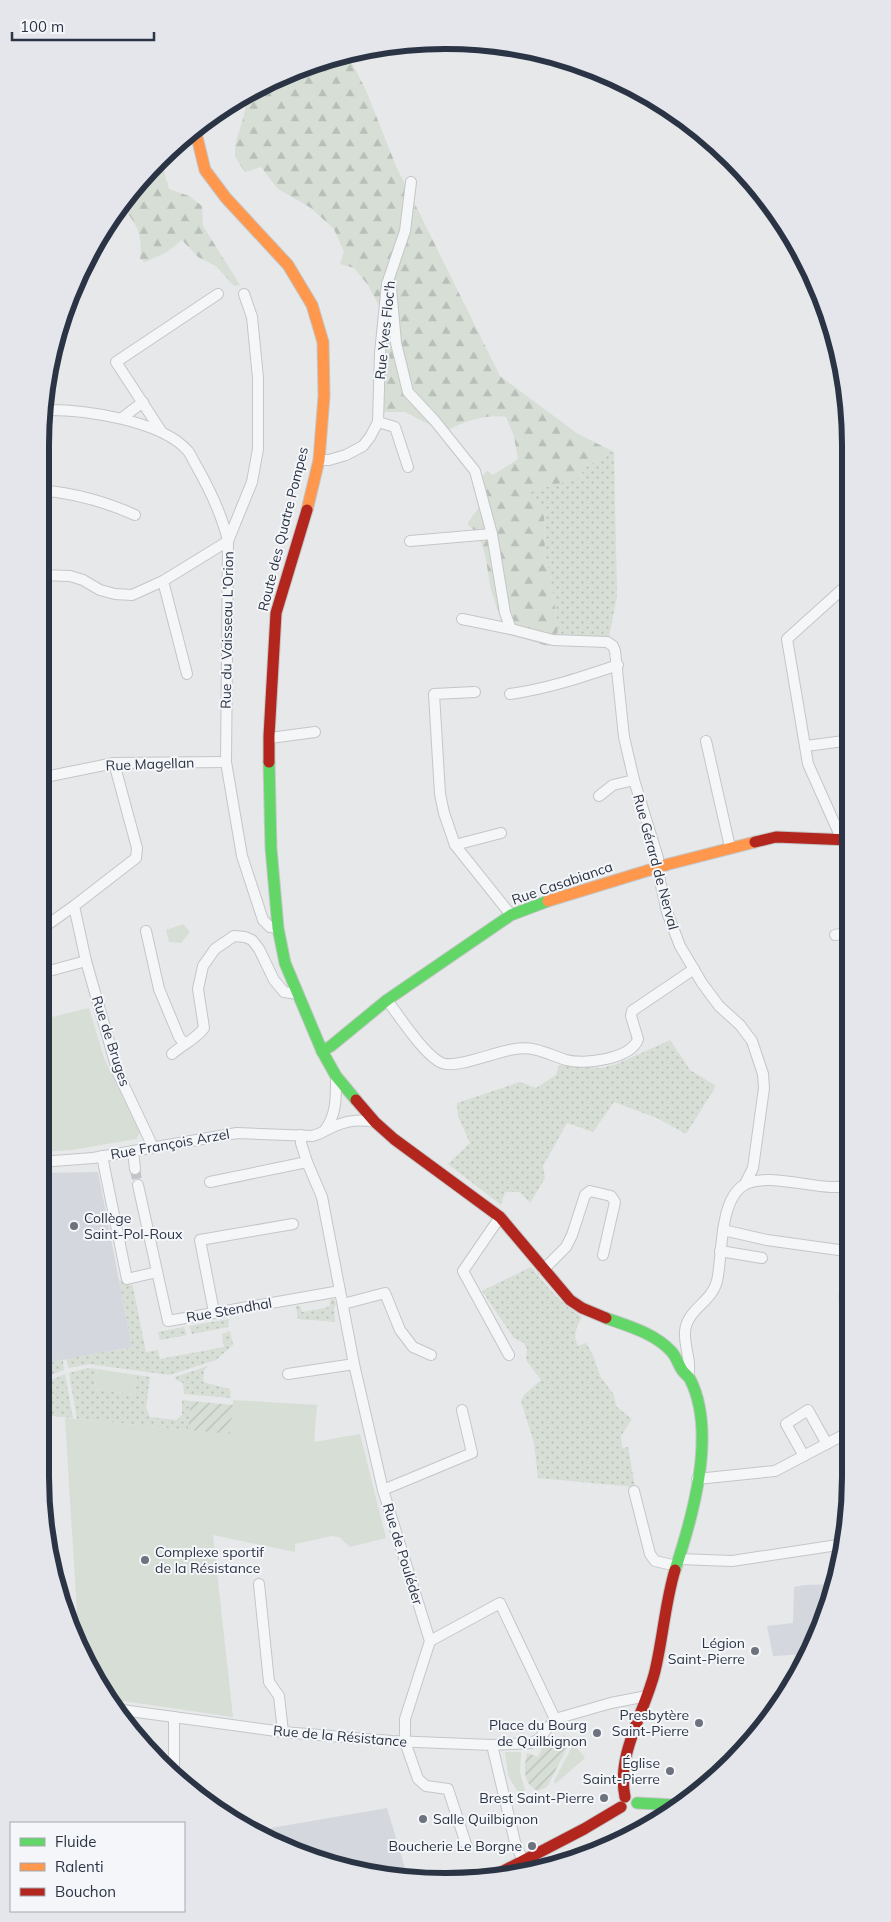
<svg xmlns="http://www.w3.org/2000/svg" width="891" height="1922" viewBox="0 0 891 1922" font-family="Mulish,sans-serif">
  <defs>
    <pattern id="grass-dots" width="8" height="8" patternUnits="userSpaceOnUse" patternTransform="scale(1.25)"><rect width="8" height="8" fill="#d6ded6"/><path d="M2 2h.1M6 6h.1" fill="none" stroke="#b8bfb9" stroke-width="1.8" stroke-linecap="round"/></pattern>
    <pattern id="forest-firs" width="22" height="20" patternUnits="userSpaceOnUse" patternTransform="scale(1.25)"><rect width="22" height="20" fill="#d6ded6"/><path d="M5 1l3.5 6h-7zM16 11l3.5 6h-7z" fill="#b8bfb9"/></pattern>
    <pattern id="garden-furrows" width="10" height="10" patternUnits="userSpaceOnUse" patternTransform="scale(1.25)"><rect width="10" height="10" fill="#d6ded6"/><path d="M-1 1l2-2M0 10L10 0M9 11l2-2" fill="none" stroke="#b8bfb9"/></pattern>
  </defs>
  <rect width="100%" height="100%" fill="#e6e8ea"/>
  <!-- built -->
  <g fill="#d4d7dd">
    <path d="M98,1172L132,1347L40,1364V1173Z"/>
    <path d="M834,1584L820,1631L806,1654L773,1656L767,1626L793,1623L794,1587L805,1585Z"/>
    <path d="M387,1808L405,1868L401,1872V1875L367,1874L276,1840L271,1828Z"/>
  </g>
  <!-- grass -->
  <g fill="url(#grass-dots)">
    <path d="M614,452L617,596L609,637L556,643L558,628L550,575L545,557L544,511L529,492L578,478L588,465Z"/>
    <path d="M670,1040L690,1070L716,1086L686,1134L657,1118L614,1102L593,1132L567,1123L543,1166L545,1178L530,1203L520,1192H505L501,1205L448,1164L470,1143L458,1116L457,1103L520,1082L536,1088L556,1075L559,1065L601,1068L617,1064Z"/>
    <path d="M531,1267C547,1286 560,1304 582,1317C577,1327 572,1335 578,1346L586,1343L593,1355L600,1376L614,1395L616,1406L632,1419L621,1436L622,1448L628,1447L635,1487L538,1478L534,1443L521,1401L524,1395L541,1380L526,1360L527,1349L524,1343L514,1338L482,1291Z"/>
    <path d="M119,1280L126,1284L132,1285L133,1287L146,1352L158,1350L160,1359L224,1347L222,1334L230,1331L233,1345L216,1360L169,1375L89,1364L69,1368L66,1359L132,1347Z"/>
    <path d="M331,1299H334L336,1304L334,1309L335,1322L298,1319L296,1306H300L302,1312L329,1307Z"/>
    <path d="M229,1319L228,1327L192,1334L189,1326Z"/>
    <path d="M184,1327L187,1335L160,1340L158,1332Z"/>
    <path d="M63,1360L64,1370L40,1379V1364Z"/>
    <path d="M208,1366L204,1370L203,1382L230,1389L231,1398L184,1394L183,1383L176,1380L175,1377Z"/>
    <path d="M88,1368L97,1369L95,1389L134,1395L137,1375L150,1377L146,1408L150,1417L176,1420L182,1415V1400L191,1401L188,1430L77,1419L69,1373Z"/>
    <path d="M65,1374L73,1418L40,1415V1385Z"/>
  </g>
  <!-- forest -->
  <g fill="url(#forest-firs)">
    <path d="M347,54L365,88L396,166L500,376L578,434L614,452L588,465L578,478L530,492L544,511L545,557L550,575L558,628L556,643L548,646L506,634C502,620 496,607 492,593C486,571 488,538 467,524L480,506L473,487L487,471L493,475L518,459L514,436L506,417C484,414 463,422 444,432L405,412H375L382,311L368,285L354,268L340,264L344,252L334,229L311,208L278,189L261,167L245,172C242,167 236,160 235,155C234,134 249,116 245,95L290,71Z"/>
    <path d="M162,164L169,189L189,196L202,206L203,226L240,285L234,286L216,266L198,257L182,240L167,252L145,262L140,259C143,234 137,224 121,205L154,165Z"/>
  </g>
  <!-- park -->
  <g fill="#d6ded6">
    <path d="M183,924L190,932L181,943L169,942L166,930Z"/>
    <path d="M89,1008L104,1058L140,1133L136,1139L72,1150L40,1152V1020Z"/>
    <path d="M97,1369L137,1375L134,1395L95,1389Z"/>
    <path d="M233,1400L317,1405L314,1442L360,1434L386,1538L350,1547L339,1537L332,1536L295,1544V1552L213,1535L233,1717L109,1699L94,1679L79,1645L65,1418L230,1434Z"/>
    <path d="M563,1734L585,1757L584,1759L555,1784L554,1781L572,1747L563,1736Z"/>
    <path d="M505,1752H521L520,1773L525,1790L520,1795L508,1776Z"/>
  </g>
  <!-- garden -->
  <g fill="url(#garden-furrows)">
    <path d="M191,1401L233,1405L230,1434L188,1430Z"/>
    <path d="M551,1740L564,1745L563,1747L567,1748L547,1787L538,1791C522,1784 524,1767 527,1753L538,1757L543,1746Z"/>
  </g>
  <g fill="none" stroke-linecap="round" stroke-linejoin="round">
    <!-- street-tunnel -->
    <path stroke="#c1c4c9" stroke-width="10" stroke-dasharray="10 5" stroke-linecap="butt" d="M135,1169L138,1185"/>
    <defs>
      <g id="street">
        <path d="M387,284L391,288L396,343L408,392L435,421L475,471L492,534L505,613L511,629L553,640L607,642L613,646L615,651L624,737L634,780L658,858L660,881L667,912L680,946L702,983L719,1006L740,1025L752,1041L763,1074L764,1088L753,1168L745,1184"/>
        <path d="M244,294L252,317L258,378V449L252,482L228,541L226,762L242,856L263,920L270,927L278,928"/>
        <path d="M122,418L143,402"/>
        <path d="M378,422L395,427L408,467"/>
        <path d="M161,431L116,362L218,294"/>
        <path d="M319,460H329L346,455L363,446L370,437L378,422L380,353L387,284L405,231L411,182"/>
        <path d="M40,490C73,493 104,501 135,515"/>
        <path d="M410,541L492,534"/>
        <path d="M40,575L70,576L83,580L100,590L115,594L132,595L163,581L228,541C222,515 210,490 197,467C194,462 191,455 188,451C161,420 82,409 43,410"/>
        <path d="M163,581L187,674"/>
        <path d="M462,619L511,629"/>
        <path d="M475,692L434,694L440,794L444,813L455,845L511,915"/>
        <path d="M510,694C547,689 582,677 618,665"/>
        <path d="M270,738L315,732"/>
        <path d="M706,741L730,847"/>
        <path d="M806,746L844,741"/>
        <path d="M40,761L45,777L114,763L226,762"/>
        <path d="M114,763L137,848L136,858L74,906L86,961L118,1073L153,1147"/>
        <path d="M599,796L613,785L634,780"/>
        <path d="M842,840L808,764L787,639L848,584"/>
        <path d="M455,845L501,833"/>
        <path d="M146,931L159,989L179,1037L184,1043"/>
        <path d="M835,935L849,932"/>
        <path d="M40,942L47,925L74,906"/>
        <path d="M40,970L49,971L86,961"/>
        <path d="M387,1000C399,1016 425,1056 442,1063C456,1069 497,1051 515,1049C536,1046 547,1054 566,1060C585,1065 631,1059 638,1039L631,1016L632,1011L694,969"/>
        <path d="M172,1054C182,1045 196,1039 204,1028L198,989L203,966L215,949L234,936L245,937L252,940L259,949L274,980L284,992L298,994"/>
        <path d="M325,1130C337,1114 336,1096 336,1076"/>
        <path d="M301,1135V1143L307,1162L322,1197L354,1364L383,1490L430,1641L405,1719V1742L418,1779L426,1786L448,1789L467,1847"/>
        <path d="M133,1151L135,1169"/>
        <path d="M102,1156L127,1279L157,1272"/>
        <path d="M40,1162L93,1158L237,1133L312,1136C321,1134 327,1129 335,1126C348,1120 361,1119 375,1122"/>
        <path d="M210,1182L307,1162"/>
        <path d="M138,1185L168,1321L340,1291"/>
        <path d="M500,1217L463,1271L509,1355"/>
        <path d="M723,1230L767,1240L846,1251C851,1268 843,1285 845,1303L850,1307"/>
        <path d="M720,1251L762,1258"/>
        <path d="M543,1270L566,1247L572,1235L585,1195L590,1191L611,1196L615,1202L603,1255"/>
        <path d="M343,1304L385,1293L400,1330L413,1347L431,1355"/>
        <path d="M214,1312L200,1240L293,1224"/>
        <path d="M288,1374L354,1364"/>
        <path d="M688,1377C692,1362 684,1347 685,1332C686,1310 712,1302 717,1281C723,1256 718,1195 748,1183C770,1175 807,1186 831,1187C837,1187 844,1187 850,1186"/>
        <path d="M804,1456L786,1424L808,1410L827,1444"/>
        <path d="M697,1479L775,1471L851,1431"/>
        <path d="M383,1490L472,1453L462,1410"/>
        <path d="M634,1491L650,1554L655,1561L677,1566"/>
        <path d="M679,1559L732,1561L844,1544"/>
        <path d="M259,1584L269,1682L279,1696L283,1732"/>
        <path d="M430,1641L500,1603L555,1719"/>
        <path d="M115,1709L283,1732L392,1741L492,1745L531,1743L539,1739L555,1719"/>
        <path d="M174,1717V1771"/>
        <path d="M555,1719L611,1703L647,1696"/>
        <path d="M492,1745L515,1842L523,1861"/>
      </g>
      <g id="fast">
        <path d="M269,762L271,848L278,928L285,963L322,1051L336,1076L356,1100"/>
        <path d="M322,1051L331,1046L387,1000L511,915L548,901"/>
        <path d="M606,1318C628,1326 654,1333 671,1351C676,1356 678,1364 682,1370C685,1374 688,1376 690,1379C717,1432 693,1516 675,1570"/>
        <path d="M637,1803L676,1805"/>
      </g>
      <g id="slow">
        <path d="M195,129L205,170L226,198L288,265L312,305L323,342L324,396L319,460L307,510"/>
        <path d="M548,901L669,864L755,842"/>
      </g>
      <g id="jam">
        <path d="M269,762V736L276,613L307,510"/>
        <path d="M755,842L776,837L849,840"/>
        <path d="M356,1100L375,1122L394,1139L500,1217L570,1300L582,1308L606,1318"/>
        <path d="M625,1797C616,1754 645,1712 655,1671C663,1638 665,1603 675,1570"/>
        <path d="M490,1878L584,1829L621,1807"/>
      </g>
    </defs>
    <!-- street casing -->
    <use href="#street" stroke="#c4c6c8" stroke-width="12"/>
    <!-- fast casing -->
    <use href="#fast" stroke="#c4c6c8" stroke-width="13"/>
    <!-- slow casing -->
    <use href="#slow" stroke="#c4c6c8" stroke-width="13"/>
    <!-- jam casing -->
    <use href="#jam" stroke="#c4c6c8" stroke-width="13"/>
    <!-- street -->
    <use href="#street" stroke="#f5f6f7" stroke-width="10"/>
    <!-- fast -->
    <use href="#fast" stroke="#63d668" stroke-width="11"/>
    <!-- slow -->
    <use href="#slow" stroke="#ff974d" stroke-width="11"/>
    <!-- jam -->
    <use href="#jam" stroke="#b3261e" stroke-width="11"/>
  </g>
  <!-- markers -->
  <g fill="#6c737f" stroke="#f4f6f9" stroke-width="2">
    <circle cx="74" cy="1226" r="5"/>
    <circle cx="145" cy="1560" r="5"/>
    <circle cx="755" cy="1651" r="5"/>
    <circle cx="699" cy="1723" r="5"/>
    <circle cx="597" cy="1733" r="5"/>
    <circle cx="670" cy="1771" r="5"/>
    <circle cx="604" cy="1798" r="5"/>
    <circle cx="423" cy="1819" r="5"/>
    <circle cx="532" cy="1846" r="5"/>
  </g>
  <g text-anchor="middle" stroke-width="4" stroke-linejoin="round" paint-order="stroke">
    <!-- street labels -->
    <g font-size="14" fill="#2b3445" stroke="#f4f6f9">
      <text transform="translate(385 330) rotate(-84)" y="5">Rue Yves Floc'h</text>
      <text transform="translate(283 529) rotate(-76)" y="5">Route des Quatre Pompes</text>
      <text transform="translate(227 630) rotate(-89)" y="5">Rue du Vaisseau L'Orion</text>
      <text transform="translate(150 764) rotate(-2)" y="5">Rue Magellan</text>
      <text transform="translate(656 862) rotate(75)" y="5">Rue Gérard de Nerval</text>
      <text transform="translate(562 883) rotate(-19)" y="5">Rue Casabianca</text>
      <text transform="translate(111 1041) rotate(72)" y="5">Rue de Bruges</text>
      <text transform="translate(170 1144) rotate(-10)" y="5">Rue François Arzel</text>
      <text transform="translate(229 1310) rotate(-10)" y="5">Rue Stendhal</text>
      <text transform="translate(403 1554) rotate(73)" y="5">Rue de Pouléder</text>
      <text transform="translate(340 1736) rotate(5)" y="5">Rue de la Résistance</text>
    </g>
    <!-- poi labels -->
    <g font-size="14" fill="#2b3445" stroke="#f4f6f9" text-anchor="end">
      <text x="84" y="1223" text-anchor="start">Collège<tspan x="84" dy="16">Saint-Pol-Roux</tspan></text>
      <text x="155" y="1557" text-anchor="start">Complexe sportif<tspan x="155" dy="16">de la Résistance</tspan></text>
      <text x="745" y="1648">Légion<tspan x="745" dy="16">Saint-Pierre</tspan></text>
      <text x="689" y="1720">Presbytère<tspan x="689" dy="16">Saint-Pierre</tspan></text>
      <text x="587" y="1730">Place du Bourg<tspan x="587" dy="16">de Quilbignon</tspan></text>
      <text x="660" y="1768">Église<tspan x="660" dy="16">Saint-Pierre</tspan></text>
      <text x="594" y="1803">Brest Saint-Pierre</text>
      <text x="433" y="1824" text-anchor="start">Salle Quilbignon</text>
      <text x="522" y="1851">Boucherie Le Borgne</text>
    </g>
  </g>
  <!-- crop -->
  <path d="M0 0H891V1922H0ZM445 49H446A396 396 0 0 1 842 445V1477A396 396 0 0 1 446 1873H445A396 396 0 0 1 49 1477V445A396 396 0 0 1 445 49Z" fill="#e4e6eb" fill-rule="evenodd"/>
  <path fill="none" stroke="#2b3445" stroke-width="6" d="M445 49H446A396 396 0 0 1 842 445V1477A396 396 0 0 1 446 1873H445A396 396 0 0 1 49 1477V445A396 396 0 0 1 445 49Z"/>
  <!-- legend -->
  <rect x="10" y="1822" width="175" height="90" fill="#f4f6f9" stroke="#a4a8b1"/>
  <rect x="20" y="1838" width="25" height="8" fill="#63d668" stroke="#a4a8b1"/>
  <text x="55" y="1847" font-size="15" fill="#2b3445">Fluide</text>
  <rect x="20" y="1863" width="25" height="8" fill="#ff974d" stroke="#a4a8b1"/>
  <text x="55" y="1872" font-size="15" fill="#2b3445">Ralenti</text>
  <rect x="20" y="1888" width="25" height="8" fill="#b3261e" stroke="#a4a8b1"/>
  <text x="55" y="1897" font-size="15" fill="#2b3445">Bouchon</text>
  <!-- scale -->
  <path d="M12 32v8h142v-8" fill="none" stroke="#2b3445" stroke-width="2.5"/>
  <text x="20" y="32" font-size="15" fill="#2b3445" stroke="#f4f6f9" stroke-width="4" paint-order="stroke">100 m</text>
</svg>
